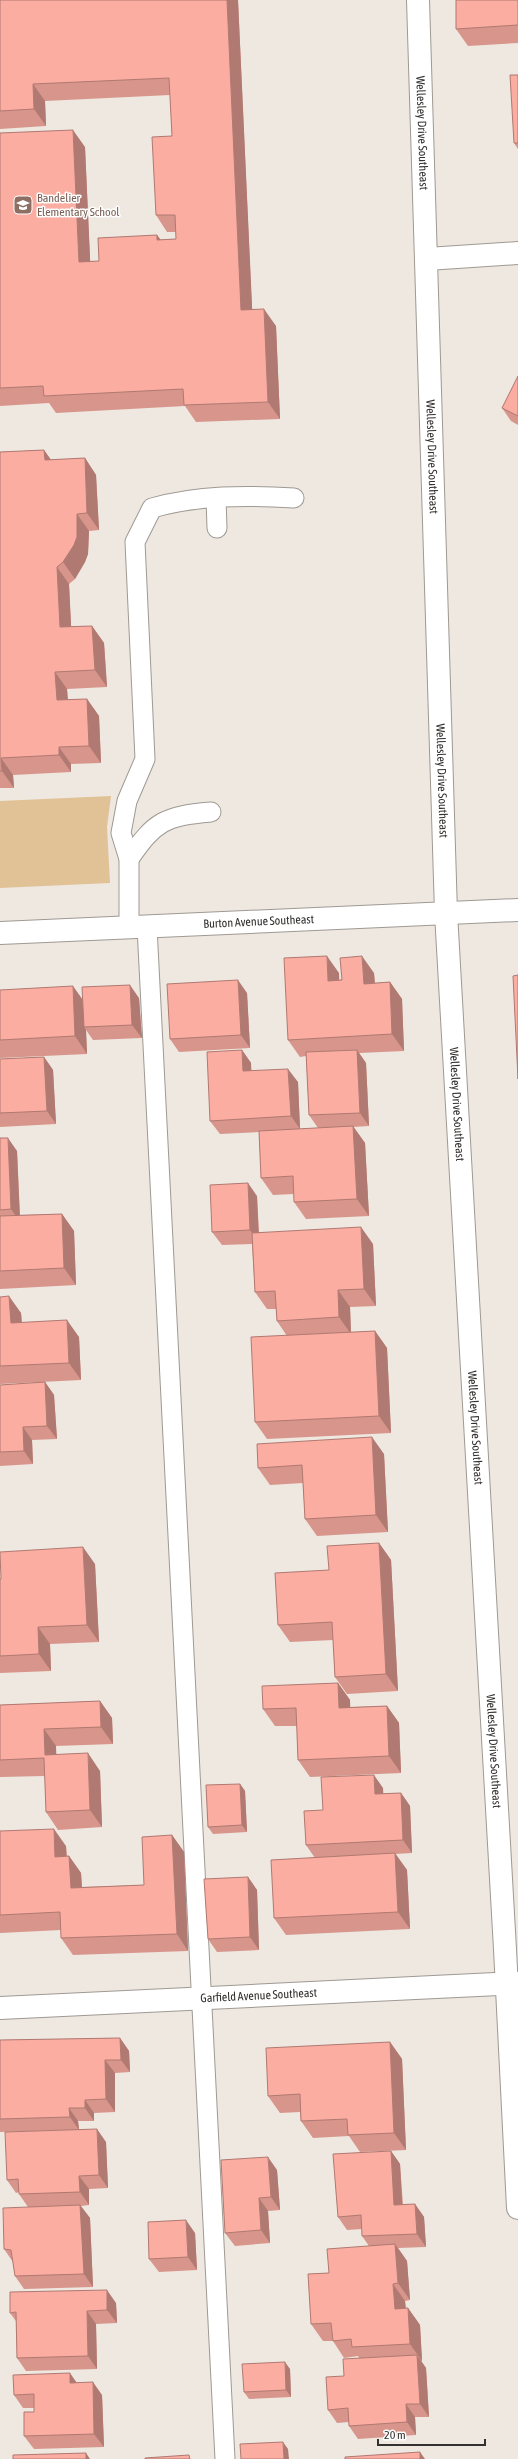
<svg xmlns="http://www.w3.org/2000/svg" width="518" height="2459" viewBox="0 0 518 2459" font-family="'Asap Condensed',sans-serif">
  <rect width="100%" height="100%" fill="#eee8e1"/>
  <!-- green -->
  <path fill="#e1c196" d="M111,796L107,827L110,883L0,888V801Z"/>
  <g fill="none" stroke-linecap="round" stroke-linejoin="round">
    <defs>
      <g id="lane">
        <path d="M216,498L217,528"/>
        <path d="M129,859C155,821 165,816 211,812"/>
        <path d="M147,927L225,2459"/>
        <path d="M129,928V859L121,833L127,801L145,759L135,542L152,508C198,495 246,495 294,498"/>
      </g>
      <g id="street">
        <path id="s1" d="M418,0L446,913L505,1949L518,2208"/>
        <path d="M427,259L518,253"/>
        <path id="s2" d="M0,933L518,910"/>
        <path id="s3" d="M0,2008L518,1983"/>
      </g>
    </defs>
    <!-- lane casing -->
    <use href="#lane" stroke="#9e9993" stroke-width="21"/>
    <!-- street casing -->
    <use href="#street" stroke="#9e9993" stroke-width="24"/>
    <!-- lane -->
    <use href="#lane" stroke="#fff" stroke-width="19"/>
    <!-- street -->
    <use href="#street" stroke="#fff" stroke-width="22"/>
  </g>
  <!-- wall -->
  <g fill="#d8958b">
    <path d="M0,0H238L252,310L276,326L280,419L196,422L185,406L56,413L49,403L0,406V133L85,147L90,261H99L157,235L161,240L176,239V232H167L156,215L172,136L170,95L45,101L46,126L0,129Z"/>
    <path d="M518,0V43L468,46L456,29Z"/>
    <path d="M518,75V149L514,143Z"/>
    <path d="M518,376V425L511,421L502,408Z"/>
    <path d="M44,450L51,460L85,458L96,475L99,530L89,531L88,554L85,562L75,579L69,584L71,627L92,626L104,643L107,687L67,689L68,700L87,699L99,716L101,763L71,764V772L13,775L14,788H0V452Z"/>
    <path d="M339,973V980L374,973L375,983L390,982L402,999L404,1051L359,1053L366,1063L369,1126L353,1127L365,1143L369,1216L306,1219L294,1202V1194L273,1195L261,1178L259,1132L220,1134L210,1121L242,1050L251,1063V1071L298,1082L300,1129L318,1128L309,1115L306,1056L300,1057L288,1040Z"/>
    <path d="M0,990L83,1000L139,998L142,1038L93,1040L86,1030L87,1054L0,1058Z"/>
    <path d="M247,993L250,1048L179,1052L170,1039Z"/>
    <path d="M44,1057L53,1070L56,1124L0,1127V1059Z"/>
    <path d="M0,1138L17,1151L20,1215L62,1214L74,1231L76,1285L0,1289Z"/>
    <path d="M257,1196L259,1232L373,1244L376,1306L350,1307L351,1333L375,1331L387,1348L391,1433L267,1439L255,1422L287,1336L277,1321L276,1309H267L255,1292L252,1244L222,1245L212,1232Z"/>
    <path d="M0,1297L21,1313L22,1323L79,1337L81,1380L0,1384Z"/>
    <path d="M45,1382L54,1395L57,1439L32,1440L33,1464L0,1466V1385Z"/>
    <path d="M384,1454L388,1532L317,1536L305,1519L303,1483L270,1485L258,1468Z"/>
    <path d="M379,1543L391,1560L398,1691L347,1694L335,1677L333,1640L290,1642L278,1625L329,1570Z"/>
    <path d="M95,1564L99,1642L50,1644L51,1671L0,1673V1579Z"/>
    <path d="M338,1683L350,1700V1707L387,1706L399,1723L401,1773L310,1777L298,1760L297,1726H275L263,1709Z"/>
    <path d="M100,1701L112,1718L113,1744L56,1746V1755L100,1771L102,1827L58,1830L46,1812L45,1776L0,1777V1705Z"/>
    <path d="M240,1784L245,1791L247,1832L213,1834L208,1827Z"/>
    <path d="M383,1788V1794L401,1793L410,1806L412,1853L395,1854L407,1870L410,1929L286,1935L274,1918L315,1858L306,1845L323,1810Z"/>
    <path d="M0,1831L66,1846L67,1856H69L81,1873L82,1887L144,1885L172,1835L184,1852L188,1951L73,1955L61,1938V1930L0,1933Z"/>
    <path d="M248,1877L257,1890L259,1950L217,1952L208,1939Z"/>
    <path d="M120,2038L129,2051L130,2072L115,2073V2112L94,2113V2121H78L79,2129L106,2142L108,2188L89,2189V2205L81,2206L90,2218L93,2287L24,2289L15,2276L13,2262L4,2249L28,2207L19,2194V2192L16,2193L7,2180L67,2130L0,2132V2040Z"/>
    <path d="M390,2042L402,2059L406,2150L360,2152L349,2136L313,2138L301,2121L300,2112L280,2113L268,2096Z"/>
    <path d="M391,2151L400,2164L403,2205L415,2204L424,2217L426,2247L398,2248L407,2261L410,2300L405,2301L406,2308H408L420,2325L422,2361H421L426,2368L429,2417H415L416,2435L358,2439L349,2426V2422L337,2423L328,2410L344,2376L359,2358L358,2356L344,2358L333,2341H323L311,2324L329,2273L369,2246L362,2236V2229L347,2230L338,2217Z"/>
    <path d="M277,2170L280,2210L268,2211L270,2243L235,2246L225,2233Z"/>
    <path d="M195,2233L197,2270L159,2272L149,2259Z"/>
    <path d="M116,2303L117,2323L96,2324L97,2369L26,2371L17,2358L16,2321L10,2313Z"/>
    <path d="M290,2369L291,2397L249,2399L244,2392Z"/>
    <path d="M77,2383L102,2395L104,2447L34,2449L24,2436L34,2412V2408H23L14,2395Z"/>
  </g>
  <!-- shaded-wall -->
  <g fill="#b07971">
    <path d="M227,0H238L253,327L241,310Z"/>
    <path d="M33,84L45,101L46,126L34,109Z"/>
    <path d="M73,130L85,147L91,279L79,262Z"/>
    <path d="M157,235L169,252L157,240Z"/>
    <path d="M264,309L276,326L280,419L268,402Z"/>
    <path d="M44,450L56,467L45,460Z"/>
    <path d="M85,458L96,475L99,530L87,513Z"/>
    <path d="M77,514L89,531L88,554L85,562L75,579L63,562Z"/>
    <path d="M57,567L69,584L72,644L60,627Z"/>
    <path d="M92,626L104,643L107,687L95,670Z"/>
    <path d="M55,672L67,689L69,717L57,700Z"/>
    <path d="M87,699L99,716L101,763L89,746Z"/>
    <path d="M59,747L71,764V772L59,755Z"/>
    <path d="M1,758L13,775L14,788L2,771Z"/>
    <path d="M327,956L339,973L340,998L328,981Z"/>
    <path d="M362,956L374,973L376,1001L364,984Z"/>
    <path d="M238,980L247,993L250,1048L241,1035Z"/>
    <path d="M390,982L402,999L404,1051L392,1034Z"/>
    <path d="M130,985L139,998L142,1038L132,1025Z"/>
    <path d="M73,986L85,1003L84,1027L86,1030L87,1054L75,1036Z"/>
    <path d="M242,1050L251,1063L252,1084L243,1071Z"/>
    <path d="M357,1050L366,1063L369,1126L360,1113Z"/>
    <path d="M44,1057L53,1070L56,1124L47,1111Z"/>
    <path d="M288,1069L298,1082L300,1129L291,1116Z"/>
    <path d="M353,1126L365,1143L369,1216L357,1199Z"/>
    <path d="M8,1138L17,1151L20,1222L11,1209Z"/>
    <path d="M248,1183L257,1196L259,1243L250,1230Z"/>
    <path d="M62,1214L74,1231L76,1285L64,1268Z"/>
    <path d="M361,1227L373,1244L376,1306L364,1289Z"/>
    <path d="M338,1290L350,1307L351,1334L339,1317Z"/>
    <path d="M9,1296L21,1313L23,1340L11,1323Z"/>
    <path d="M67,1320L79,1337L81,1380L69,1363Z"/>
    <path d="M375,1331L387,1348L391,1433L379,1416Z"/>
    <path d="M45,1382L54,1395L57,1439L47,1426Z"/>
    <path d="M23,1427L32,1440L33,1464L24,1451Z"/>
    <path d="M372,1437L384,1454L388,1532L376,1515Z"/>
    <path d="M379,1543L391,1560L398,1691L386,1674Z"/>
    <path d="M83,1547L95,1564L99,1642L87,1625Z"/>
    <path d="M38,1627L50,1644L51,1671L39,1654Z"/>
    <path d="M338,1683L350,1700L351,1725L339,1708Z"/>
    <path d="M100,1701L112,1718L113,1744L101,1727Z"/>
    <path d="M387,1706L399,1723L401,1773L389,1756Z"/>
    <path d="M44,1729L56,1746L57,1772L45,1755Z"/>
    <path d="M88,1753L100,1771L102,1827L90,1810Z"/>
    <path d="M374,1775L383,1788L384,1807L375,1794Z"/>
    <path d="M240,1784L245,1791L247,1832L242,1825Z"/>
    <path d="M401,1793L410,1806L412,1853L403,1840Z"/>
    <path d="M54,1829L66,1846L67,1874L55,1857Z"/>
    <path d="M172,1835L184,1852L188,1951L177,1934Z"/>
    <path d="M395,1853L407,1870L410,1929L398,1912Z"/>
    <path d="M69,1856L81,1873L83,1905L71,1888Z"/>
    <path d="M248,1877L257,1890L259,1950L250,1937Z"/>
    <path d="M120,2038L129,2051L130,2072L121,2060Z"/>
    <path d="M390,2042L402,2059L406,2150L394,2133Z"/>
    <path d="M105,2060L115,2073V2112L106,2099Z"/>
    <path d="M85,2100L94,2113V2121L85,2108Z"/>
    <path d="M69,2108L78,2121L79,2130L70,2117Z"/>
    <path d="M97,2129L106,2142L108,2188L99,2175Z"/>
    <path d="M391,2151L400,2164L403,2218L394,2205Z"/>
    <path d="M268,2157L277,2170L280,2210L271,2197Z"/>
    <path d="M79,2176L89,2189V2205L80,2192Z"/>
    <path d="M259,2198L268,2211L270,2243L261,2230Z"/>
    <path d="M415,2204L424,2217L426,2247L417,2234Z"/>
    <path d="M80,2205L90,2218L93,2287L84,2274Z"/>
    <path d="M186,2220L195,2233L197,2270L188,2257Z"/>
    <path d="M395,2244L407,2261L410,2300L398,2283Z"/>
    <path d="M393,2284L405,2301L407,2326L395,2309Z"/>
    <path d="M107,2290L116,2303L117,2323L107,2310Z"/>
    <path d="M408,2308L420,2325L422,2361L410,2344Z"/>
    <path d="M87,2311L96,2324L97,2369L88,2356Z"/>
    <path d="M417,2355L426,2368L429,2417L420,2404Z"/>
    <path d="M285,2362L290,2369L291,2397L286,2390Z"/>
    <path d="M70,2373L79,2386L70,2383Z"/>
    <path d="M93,2382L102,2395L104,2447L94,2434Z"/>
    <path d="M406,2404L415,2417L416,2435L407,2422Z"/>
    <path d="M283,2442L288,2449L289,2459H284Z"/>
    <path d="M420,2452L425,2459H420Z"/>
    <path d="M86,2453L90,2459H86Z"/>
  </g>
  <!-- building -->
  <g fill="#fbada2" stroke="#b07971">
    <path d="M0,0H227L241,310L264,309L268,402L184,405L183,389L44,396L43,386L0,388V133L73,130L79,262L99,261L98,238L157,235V240L176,239L175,215H156L152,137L172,136L169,78L33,84L34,109L0,111Z"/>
    <path d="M456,0H518V25L456,29Z"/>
    <path d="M510,75H518V143H514Z"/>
    <path d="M518,376V416L502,408Z"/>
    <path d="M44,450L45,460L85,458L87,513L77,514V537L74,545L63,562L57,567L60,627L92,626L95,670L55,672L57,700L87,699L89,746L59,747V755L1,758L2,771H0V452Z"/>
    <path d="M327,956L328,981L342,980L340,958L362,956L364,984L390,982L392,1034L288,1040L284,958Z"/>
    <path d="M518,975V1079L513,976Z"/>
    <path d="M238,980L241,1035L170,1039L167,984Z"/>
    <path d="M130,985L132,1025L84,1027L82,987Z"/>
    <path d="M73,986L75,1036L0,1040V990Z"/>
    <path d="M242,1050L243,1071L288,1069L291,1116L210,1121L207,1052Z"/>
    <path d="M357,1050L360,1113L309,1115L306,1052Z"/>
    <path d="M44,1057L47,1111L0,1113V1059Z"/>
    <path d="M353,1126L357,1199L294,1202L293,1176L261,1178L259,1131Z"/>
    <path d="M0,1138H8L11,1209L0,1210Z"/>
    <path d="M248,1183L250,1230L212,1232L210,1185Z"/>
    <path d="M62,1214L64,1268L0,1271V1216Z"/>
    <path d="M361,1227L364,1289L338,1290L339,1317L277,1321L275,1291L255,1292L252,1233Z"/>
    <path d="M9,1296L11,1323L67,1320L69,1363L0,1366V1297Z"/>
    <path d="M375,1331L379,1416L255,1422L251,1337Z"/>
    <path d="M45,1382L47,1426L23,1427L24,1451L0,1452V1385Z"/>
    <path d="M372,1437L376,1515L305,1519L302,1465L258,1468L257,1444Z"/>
    <path d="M379,1543L386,1674L335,1677L332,1622L278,1625L275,1573L329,1570L327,1546Z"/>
    <path d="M83,1547L87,1625L38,1627L39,1654L0,1656V1579H1L0,1552Z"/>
    <path d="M338,1683L339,1708L387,1706L389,1756L298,1760L296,1708L263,1709L262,1686Z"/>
    <path d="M100,1701L101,1727L44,1729L45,1755L88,1753L90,1810L46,1812L44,1758L0,1760V1705Z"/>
    <path d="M374,1775L375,1794L401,1793L403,1840L306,1845L304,1811L323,1810L321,1777Z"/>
    <path d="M240,1784L242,1825L208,1827L206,1785Z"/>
    <path d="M54,1829L55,1857L69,1856L71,1888L144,1885L142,1837L172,1835L177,1934L61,1938L60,1912L0,1915V1831Z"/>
    <path d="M395,1853L398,1912L274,1918L271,1860Z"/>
    <path d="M248,1877L250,1937L208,1939L204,1879Z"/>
    <path d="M120,2038L121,2060H105L106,2099L85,2100V2108H69L70,2117L0,2119V2040Z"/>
    <path d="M390,2042L394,2133L348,2135L347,2119L301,2121L300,2094L268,2096L266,2048Z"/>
    <path d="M97,2129L99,2175L79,2176L80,2192L19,2194L18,2179L7,2180L5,2132Z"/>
    <path d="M391,2151L394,2205L415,2204L417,2234L362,2236L361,2215L338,2217L333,2154Z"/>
    <path d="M268,2157L271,2197L259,2198L261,2230L225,2233L221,2160Z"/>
    <path d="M80,2205L84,2274L15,2276L11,2250L4,2249L3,2208Z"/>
    <path d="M186,2220L188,2257L149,2259L148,2222Z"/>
    <path d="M395,2244L398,2283L393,2284L395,2309L408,2308L410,2344L352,2347L351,2339L333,2341L331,2323L311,2324L308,2274L329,2273L327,2249Z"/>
    <path d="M107,2290V2310L87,2311L88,2356L17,2358L16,2312L10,2313V2292Z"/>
    <path d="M417,2355L420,2404H406L407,2422L349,2426L348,2408L328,2410L326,2377L344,2376L343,2359Z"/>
    <path d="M285,2362L286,2390L244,2392L242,2364Z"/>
    <path d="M70,2373V2383L93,2382L94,2434L24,2436V2412H34V2394L14,2395L13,2375Z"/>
    <path d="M283,2442L284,2459H241L240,2444Z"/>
    <path d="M420,2452V2459H345V2457Z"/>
    <path d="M86,2453V2459H13V2455Z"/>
    <path d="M189,2455L190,2459H145V2458Z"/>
  </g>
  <!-- icons -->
  <defs>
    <symbol id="school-square" viewBox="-11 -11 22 22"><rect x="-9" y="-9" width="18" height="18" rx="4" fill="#8d6e63" stroke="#fff"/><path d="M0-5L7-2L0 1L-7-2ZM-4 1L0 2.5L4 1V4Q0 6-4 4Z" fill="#fff"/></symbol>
  </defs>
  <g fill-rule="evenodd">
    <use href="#school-square" x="12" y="194" width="22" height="22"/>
  </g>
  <g text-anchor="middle" stroke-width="3" stroke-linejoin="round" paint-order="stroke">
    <!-- street labels -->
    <g font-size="12" fill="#33312f" stroke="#fff">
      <text dy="4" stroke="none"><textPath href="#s1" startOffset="133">Wellesley Drive Southeast</textPath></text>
      <text dy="4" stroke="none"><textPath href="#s1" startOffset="457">Wellesley Drive Southeast</textPath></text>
      <text dy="4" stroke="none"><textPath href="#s1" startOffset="781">Wellesley Drive Southeast</textPath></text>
      <text dy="4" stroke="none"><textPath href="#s2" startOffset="259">Burton Avenue Southeast</textPath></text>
      <text dy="4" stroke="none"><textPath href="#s1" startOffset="1105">Wellesley Drive Southeast</textPath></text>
      <text dy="4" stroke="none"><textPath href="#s1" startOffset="1429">Wellesley Drive Southeast</textPath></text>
      <text dy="4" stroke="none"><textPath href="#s1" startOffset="1753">Wellesley Drive Southeast</textPath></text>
      <text dy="4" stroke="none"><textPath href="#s3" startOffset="259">Garfield Avenue Southeast</textPath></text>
    </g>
    <!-- education labels -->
    <g font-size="12" fill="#785e54" stroke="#fff" text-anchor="start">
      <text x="37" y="202">Bandelier<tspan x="37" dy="14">Elementary School</tspan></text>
    </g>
  </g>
  <!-- scale -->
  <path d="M378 2439v6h107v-6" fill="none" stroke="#33312f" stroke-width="2"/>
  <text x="384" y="2439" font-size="12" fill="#33312f" stroke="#ffffff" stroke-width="3" paint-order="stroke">20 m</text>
</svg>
